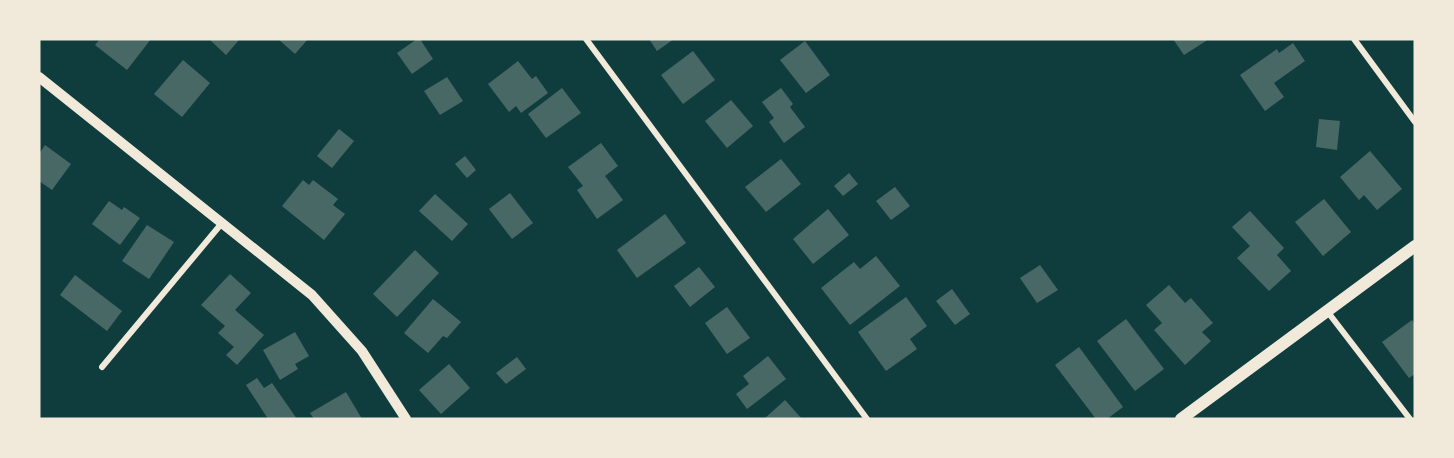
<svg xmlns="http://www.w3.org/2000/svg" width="1454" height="458" viewBox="0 0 1454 458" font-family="Montserrat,sans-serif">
  <rect width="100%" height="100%" fill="#0f3d3e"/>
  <!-- building -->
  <g fill="#486865">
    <path d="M100,39H151L127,70L95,45Z"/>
    <path d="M209,39H238L239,40L226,55Z"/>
    <path d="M278,39H308L295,54Z"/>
    <path d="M417,39H420L433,59L412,74L397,53Z"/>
    <path d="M649,39H674L657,51Z"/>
    <path d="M1173,39H1209L1184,55Z"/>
    <path d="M805,41L830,75L806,93L780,60Z"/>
    <path d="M1293,43L1305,61L1274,83L1284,97L1265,111L1240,75L1277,49L1279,53Z"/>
    <path d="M693,51L715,80L683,104L661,75Z"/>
    <path d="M183,60L210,83L182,117L154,94Z"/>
    <path d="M518,61L532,79L536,76L548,93L521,113L516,106L509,112L488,84Z"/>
    <path d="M447,77L463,101L440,115L424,91Z"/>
    <path d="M562,88L581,113L546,138L528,114Z"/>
    <path d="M781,88L793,104L790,107L805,127L784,143L769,122L774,118L762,102Z"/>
    <path d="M731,100L753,126L727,148L705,121Z"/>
    <path d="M1319,119L1340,121L1337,150L1316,147Z"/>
    <path d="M339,129L354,141L332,168L317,156Z"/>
    <path d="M601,143L618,166L605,176L623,200L597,219L577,190L583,186L568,167Z"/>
    <path d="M45,145L71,164L52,190L39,181V154Z"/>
    <path d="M1370,151L1402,189L1377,210L1364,195L1359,200L1340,177Z"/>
    <path d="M465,156L476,170L467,178L455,164Z"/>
    <path d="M781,159L801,184L766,212L745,187Z"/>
    <path d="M849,173L858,184L843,196L834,186Z"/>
    <path d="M303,180L309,185L313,180L338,199L333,205L345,214L324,240L282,206Z"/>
    <path d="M895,187L910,206L891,220L876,201Z"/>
    <path d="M510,193L533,223L512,239L489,209Z"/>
    <path d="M435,194L468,224L452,241L419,211Z"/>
    <path d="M1324,199L1351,232L1323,256L1295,222Z"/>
    <path d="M109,201L122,210L124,207L140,218L120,245L92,224Z"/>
    <path d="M828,209L849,235L813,264L793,239Z"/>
    <path d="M1250,211L1284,248L1277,255L1291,271L1269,291L1237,258L1250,246L1232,227Z"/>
    <path d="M665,214L686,243L637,278L617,250Z"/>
    <path d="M147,225L174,242L149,279L122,261Z"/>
    <path d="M415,250L439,273L397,317L373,294Z"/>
    <path d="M876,256L900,286L850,325L821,288L854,262L860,269Z"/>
    <path d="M1040,265L1058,290L1037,303L1020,278Z"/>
    <path d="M699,267L715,287L690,307L674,286Z"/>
    <path d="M230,274L251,293L235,310L264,335L237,365L226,355L234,347L218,333L225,326L201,305Z"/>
    <path d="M75,275L122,311L107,331L60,295Z"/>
    <path d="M1169,285L1185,303L1191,298L1213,323L1202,332L1211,341L1185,365L1154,330L1162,323L1146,305Z"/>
    <path d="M952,289L970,314L955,325L936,301Z"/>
    <path d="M906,297L927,326L910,339L917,349L886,371L858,332Z"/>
    <path d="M433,299L461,322L447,338L443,336L428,353L404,333Z"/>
    <path d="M727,307L750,338L727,354L705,323Z"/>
    <path d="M1126,319L1164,369L1135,391L1097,341Z"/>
    <path d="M1412,320L1415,324V374L1409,378L1382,342Z"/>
    <path d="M295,332L309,356L295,364L298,369L280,380L263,350Z"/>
    <path d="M1079,347L1123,407L1107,419H1096L1055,365Z"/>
    <path d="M768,356L786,379L747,409L736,394L749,384L743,376Z"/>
    <path d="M517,357L526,369L506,384L496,373Z"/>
    <path d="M449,364L470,388L441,414L419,390Z"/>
    <path d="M257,378L264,388L272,383L297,419H268L246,385Z"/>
    <path d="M346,392L362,419H314L310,413Z"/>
    <path d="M785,400L802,419H764Z"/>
  </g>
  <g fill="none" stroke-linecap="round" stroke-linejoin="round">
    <!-- minor -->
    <g stroke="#f1e9da" stroke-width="6">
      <path d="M586,39L867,419"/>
      <path d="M1354,39L1415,122"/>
      <path d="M1327,311L1410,419"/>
      <path d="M102,367L222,223"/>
    </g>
    <!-- tertiary -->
    <path stroke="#f1e9da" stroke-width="10" d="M39,77L312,295L362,351L406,419"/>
    <!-- secondary -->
    <path stroke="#f1e9da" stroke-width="12" d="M1181,419L1415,246"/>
  </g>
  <!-- border -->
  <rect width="1454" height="458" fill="none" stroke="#f1e9da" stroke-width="81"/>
</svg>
